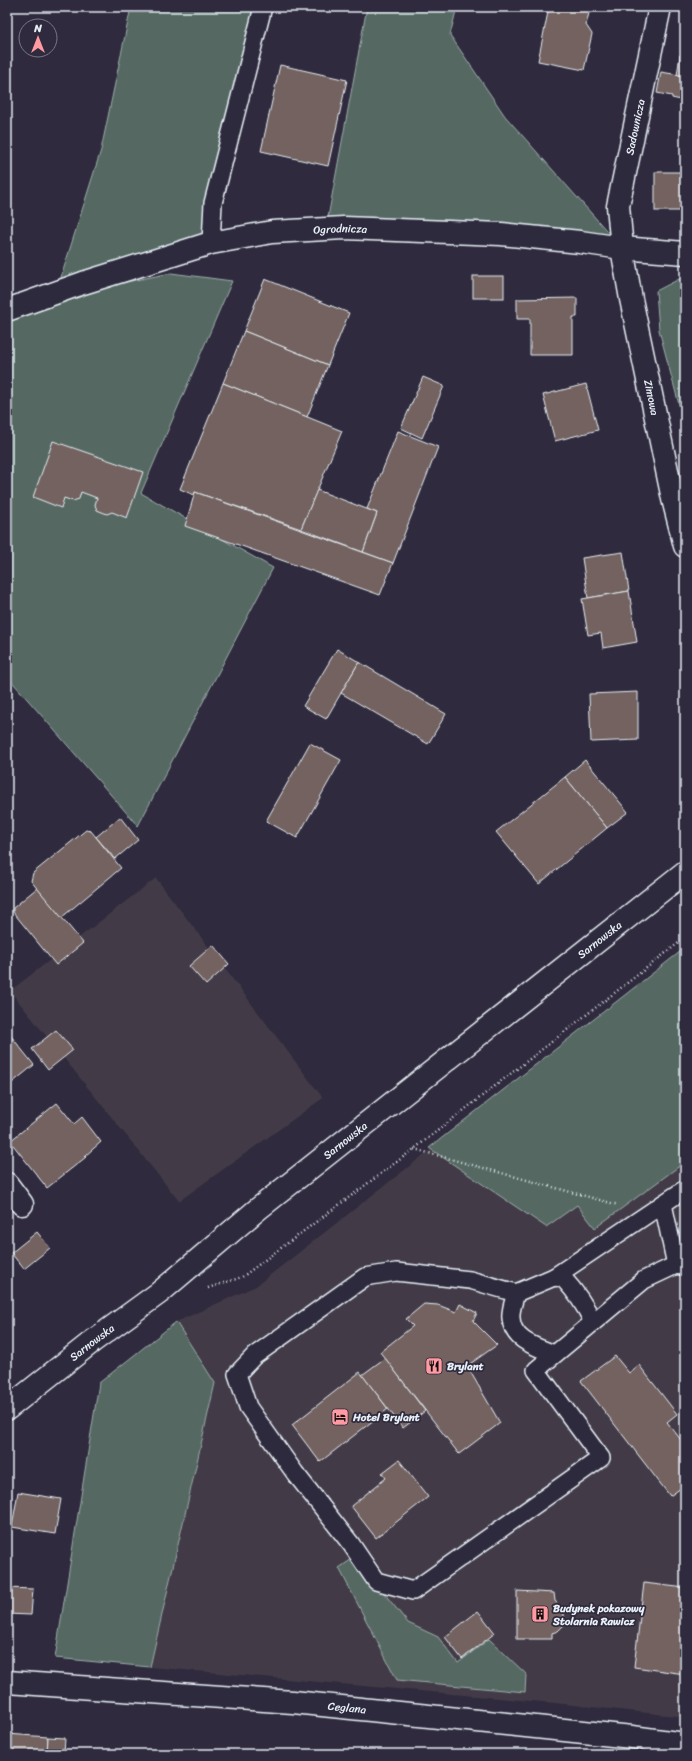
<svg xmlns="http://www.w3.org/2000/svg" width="692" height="1761" viewBox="0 0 692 1761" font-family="Sriracha,sans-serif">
  <rect width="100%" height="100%" fill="#2f2a3d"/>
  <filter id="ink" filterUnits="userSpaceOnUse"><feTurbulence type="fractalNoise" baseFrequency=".025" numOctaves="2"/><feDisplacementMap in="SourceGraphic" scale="8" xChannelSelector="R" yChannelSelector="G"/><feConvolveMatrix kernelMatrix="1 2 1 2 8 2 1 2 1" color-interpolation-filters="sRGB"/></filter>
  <g filter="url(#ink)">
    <!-- built -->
    <g fill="#433b47">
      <path d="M156,878L323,1098L179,1201L10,991Z"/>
      <path d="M685,951V1717L555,1703L150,1667L215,1383L176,1322L256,1286Z"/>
    </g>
    <!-- green -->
    <g fill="#556962" stroke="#9eadad">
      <path d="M131,7H263L211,243L56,293L101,150Z"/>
      <path d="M367,7H457L450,35L505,116L622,248L326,228Z"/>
      <path d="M171,273L232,281L141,493L273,568L138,826L7,676V317L76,292Z"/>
      <path d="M685,276V427L659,330L656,291Z"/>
      <path d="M685,948V1162L595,1228L577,1205L546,1227L429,1148Z"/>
      <path d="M176,1322L215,1383L150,1667L55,1658L99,1383Z"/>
      <path d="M355,1557L408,1623L438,1637L458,1663L489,1639L526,1674L525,1692L397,1680L339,1568Z"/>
    </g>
    <!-- building -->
    <g fill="#73625f" stroke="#e8f1f8">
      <path d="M549,7H625L624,13L597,7L589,13L586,25L592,34L584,70L538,61Z"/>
      <path d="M680,55L685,56V76L677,75Z"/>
      <path d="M280,65L347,80L328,166L261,151Z"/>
      <path d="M661,72L685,76V101L672,98V96L657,93Z"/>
      <rect x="655" y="172" width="30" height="39"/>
      <rect x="473" y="276" width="31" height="22"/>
      <path d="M265,279L349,313L328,365L244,331Z"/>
      <path d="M577,298V317H573V355H530V319H517V299Z"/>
      <path d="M244,331L328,365L307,417L223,383Z"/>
      <path d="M423,377L444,386L422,438L401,428Z"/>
      <path d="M223,383L342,431L301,529L195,492L194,495L180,489Z"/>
      <path d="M586,384L598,430L555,441L543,395Z"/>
      <path d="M398,431L438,447L393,563L363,552L377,513L367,509Z"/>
      <path d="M53,441L143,472L127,518L112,512L107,514L97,510L95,505L97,498L81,492L79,499L73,501L64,498L61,508L33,497Z"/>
      <path d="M317,490L377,513L363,552L301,529Z"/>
      <path d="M195,492L393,563L380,595L185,526Z"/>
      <path d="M623,552L629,591L588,598L582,558Z"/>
      <path d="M629,591L637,642L603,648L601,633L588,635L582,599Z"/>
      <path d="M337,649L359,662L326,719L303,706Z"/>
      <path d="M359,662L446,714L428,744L341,693Z"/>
      <path d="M638,692V740L591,742L589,694Z"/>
      <path d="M310,743L341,760L297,838L266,821Z"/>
      <path d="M585,760L628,812L607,828L565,777Z"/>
      <path d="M565,777L607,828L539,884L496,832Z"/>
      <path d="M120,817L138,840L115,859L96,837Z"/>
      <path d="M86,830L91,831L121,868L61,918L31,881L33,873Z"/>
      <path d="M37,888L83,943L56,965L13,912V908Z"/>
      <path d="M213,945L229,964L206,985L189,966Z"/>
      <path d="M56,1030L73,1050L48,1070L32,1049Z"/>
      <path d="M7,1031L34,1065L7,1087Z"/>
      <path d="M57,1103L74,1124L82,1117L101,1142L85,1156L86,1157L47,1188L10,1141Z"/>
      <path d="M37,1232L50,1248L24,1269L11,1253Z"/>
      <path d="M684,1298H685V1333L683,1330Z"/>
      <path d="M424,1304L438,1305L456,1312L460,1304L477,1313L473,1321L497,1345L467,1366L500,1423L459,1454L380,1352L413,1326L406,1319Z"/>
      <path d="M615,1356L629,1373L639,1365L677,1414L667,1422L685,1445V1485L670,1496L581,1381Z"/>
      <path d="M385,1358L425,1411L403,1428L362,1375Z"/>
      <path d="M360,1372L388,1409L320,1462L292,1425Z"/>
      <path d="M399,1460L428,1497L376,1538L351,1506L386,1478L382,1473Z"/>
      <path d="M18,1492L61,1499L55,1534L12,1527Z"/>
      <path d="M644,1583L685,1588V1674L634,1667Z"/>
      <path d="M7,1588L33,1589L31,1615L7,1614Z"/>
      <path d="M517,1591L554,1593L555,1601L564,1610V1625L558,1631L552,1633V1639H517Z"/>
      <path d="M478,1611L495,1633L462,1659L445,1637Z"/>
      <path d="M7,1734L48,1737L47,1754H7Z"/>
      <path d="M48,1737L65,1738L64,1754H47Z"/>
    </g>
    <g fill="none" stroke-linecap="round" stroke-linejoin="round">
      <defs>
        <g id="lane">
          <path d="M211,243L213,203L263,7"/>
          <path d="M685,1189L554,1277L516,1293L470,1280L396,1272L365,1277L254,1356L237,1374L248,1407L295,1473L351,1544L376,1581L413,1591L601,1458L536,1370L644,1280L676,1265L685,1267"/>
          <path d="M663,1204L676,1265"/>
          <path d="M554,1277L563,1278C575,1291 585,1305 593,1322"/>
          <path d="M516,1293C514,1301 510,1310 511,1318C512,1341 537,1347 554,1354"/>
        </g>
        <g id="street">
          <path id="s1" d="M660,7L618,206L622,248L631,299L673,499L685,546"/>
          <path id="s2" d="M7,310L83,283L211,243L272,232L344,228L501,234L580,242L622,248L685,253"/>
          <path d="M7,1184L22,1204"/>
          <path id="s3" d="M7,1682L293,1702L632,1737L685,1744"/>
        </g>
        <g id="secondary">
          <path id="s4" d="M7,1409L93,1341L159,1293L258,1209L685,872"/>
        </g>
      </defs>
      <!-- lane casing -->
      <use href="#lane" stroke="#e8f1f8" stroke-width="20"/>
      <!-- street casing -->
      <use href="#street" stroke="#e8f1f8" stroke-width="25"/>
      <!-- secondary casing -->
      <use href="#secondary" stroke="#e8f1f8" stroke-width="25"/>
      <!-- path -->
      <g stroke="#e8f1f8" stroke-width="2.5" stroke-dasharray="1 3" stroke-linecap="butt">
        <path d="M414,1149L618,1205"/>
        <path d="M208,1288L242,1277L414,1149L685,938"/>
      </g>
      <!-- lane -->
      <use href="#lane" stroke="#2f2a3d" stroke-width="17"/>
      <!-- street -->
      <use href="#street" stroke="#2f2a3d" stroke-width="22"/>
      <!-- secondary -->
      <use href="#secondary" stroke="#2f2a3d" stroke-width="22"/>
    </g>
  </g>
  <!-- icons -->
  <defs>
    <symbol id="restaurant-square" viewBox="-11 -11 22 22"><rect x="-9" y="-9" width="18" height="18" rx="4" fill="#ff9aa2" stroke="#2f2a3d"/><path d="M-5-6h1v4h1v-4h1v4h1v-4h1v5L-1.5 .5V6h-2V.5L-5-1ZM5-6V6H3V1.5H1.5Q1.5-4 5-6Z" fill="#111"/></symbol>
    <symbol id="hotel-square" viewBox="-11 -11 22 22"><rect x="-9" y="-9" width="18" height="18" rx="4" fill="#ff9aa2" stroke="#2f2a3d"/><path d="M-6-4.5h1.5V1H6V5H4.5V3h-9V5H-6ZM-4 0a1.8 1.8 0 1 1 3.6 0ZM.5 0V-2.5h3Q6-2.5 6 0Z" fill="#111"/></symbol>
    <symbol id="building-square" viewBox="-11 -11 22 22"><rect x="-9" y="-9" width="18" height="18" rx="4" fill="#ff9aa2" stroke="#2f2a3d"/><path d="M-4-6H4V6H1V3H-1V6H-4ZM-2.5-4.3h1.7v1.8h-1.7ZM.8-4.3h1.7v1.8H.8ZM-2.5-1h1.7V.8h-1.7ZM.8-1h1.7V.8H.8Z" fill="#111"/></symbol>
  </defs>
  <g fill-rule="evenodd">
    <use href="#restaurant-square" x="424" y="1356" width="20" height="20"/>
    <use href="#hotel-square" x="330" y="1407" width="20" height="20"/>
    <use href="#building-square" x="530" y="1604" width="20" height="20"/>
  </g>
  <g text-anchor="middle" stroke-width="3.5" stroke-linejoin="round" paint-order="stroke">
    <!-- street labels -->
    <g font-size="11" fill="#e8f1f8" stroke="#2f2a3d">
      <text transform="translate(635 127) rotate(-78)" y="4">Sadownicza</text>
      <text dy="4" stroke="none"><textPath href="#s2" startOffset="345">Ogrodnicza</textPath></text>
      <text dy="4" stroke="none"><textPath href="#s1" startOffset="398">Zimowa</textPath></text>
      <text dy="4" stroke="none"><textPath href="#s4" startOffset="756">Sarnowska</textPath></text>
      <text dy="4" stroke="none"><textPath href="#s4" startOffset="432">Sarnowska</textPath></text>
      <text dy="4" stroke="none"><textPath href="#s4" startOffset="108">Sarnowska</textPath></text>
      <text dy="4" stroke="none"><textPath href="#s3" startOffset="341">Ceglana</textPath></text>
    </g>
    <!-- poi labels -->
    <g font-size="11" font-weight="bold" fill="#e8f1f8" stroke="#2f2a3d" text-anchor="start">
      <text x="447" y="1370">Brylant</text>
      <text x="353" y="1421">Hotel Brylant</text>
      <text x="553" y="1612">Budynek pokazowy<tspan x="553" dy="13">Stolarnia Rawicz</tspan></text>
    </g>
  </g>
  <!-- margin -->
  <rect width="692" height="1761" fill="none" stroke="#2f2a3d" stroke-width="24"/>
  <rect x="12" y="12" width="668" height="1737" fill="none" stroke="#e8f1f8" stroke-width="1.5" filter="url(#ink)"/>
  <!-- north arrow -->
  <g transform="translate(38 38)"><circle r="19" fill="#2f2a3d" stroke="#797a88"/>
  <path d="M0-3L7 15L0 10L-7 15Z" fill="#ff9aa2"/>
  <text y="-6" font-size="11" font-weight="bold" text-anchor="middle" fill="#e8f1f8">N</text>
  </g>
</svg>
